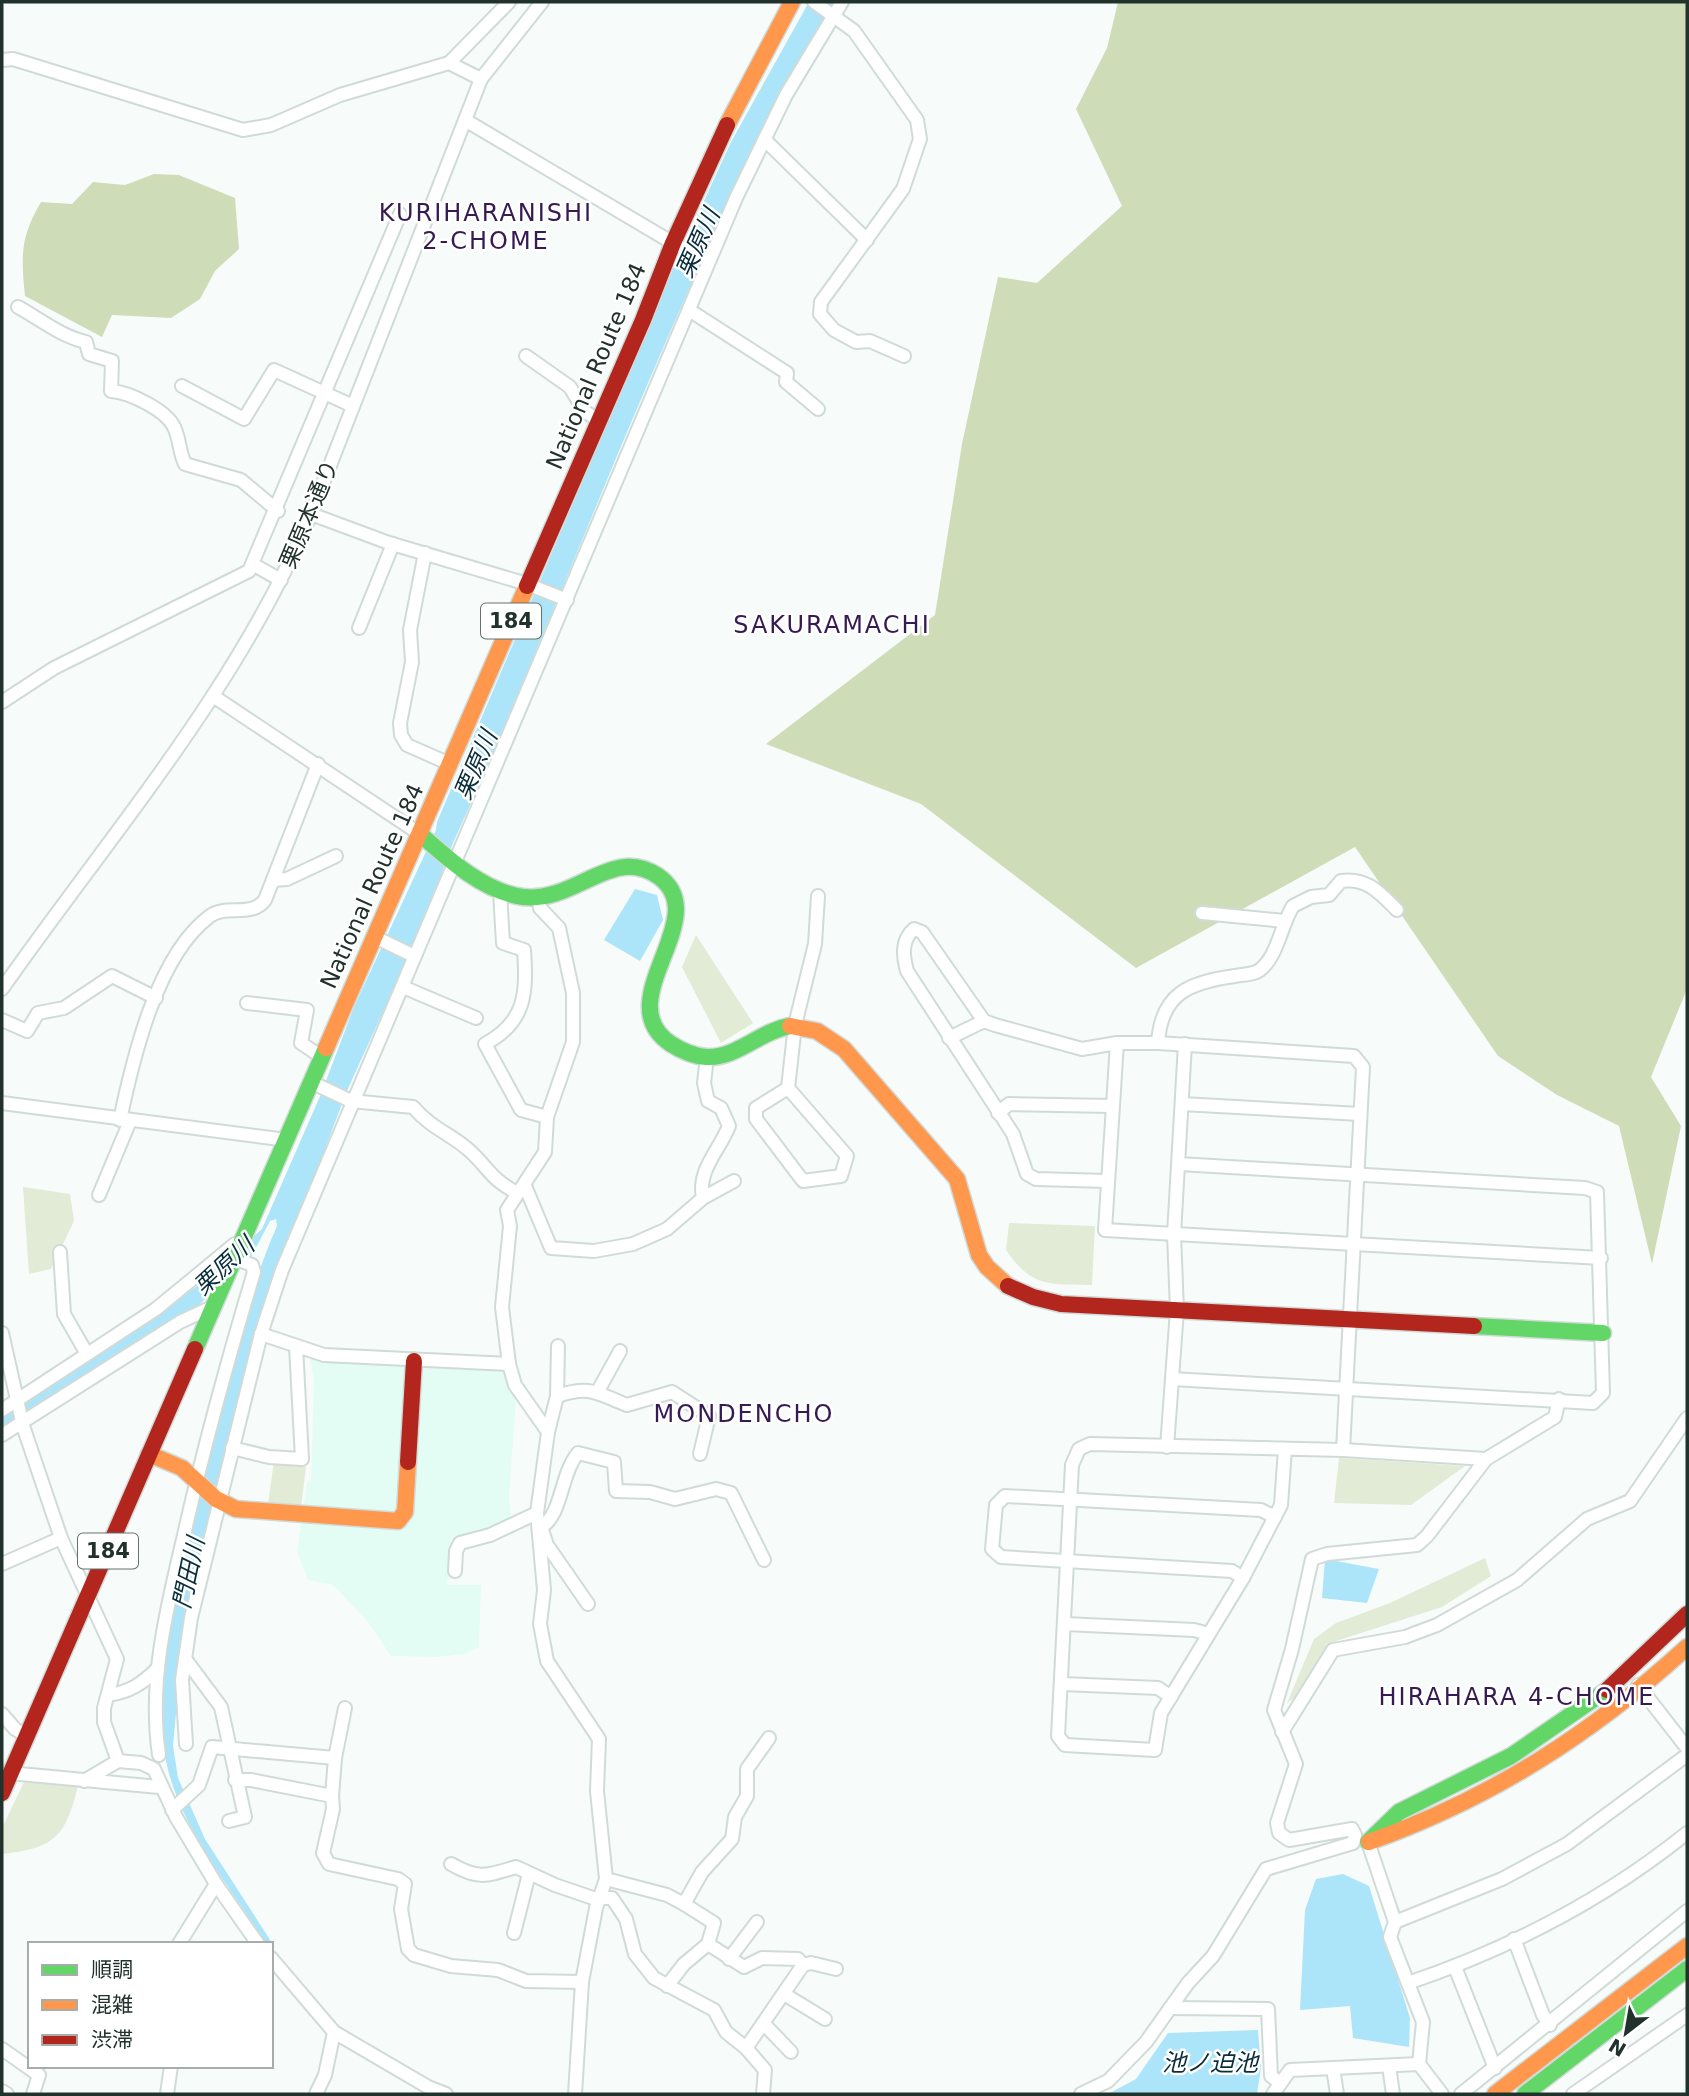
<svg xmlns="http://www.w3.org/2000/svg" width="1689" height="2096" viewBox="0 0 1689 2096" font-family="'DejaVu Sans','Noto Sans JP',sans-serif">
  <rect width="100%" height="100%" fill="#f7fcfa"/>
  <!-- built -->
  <path fill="#e3fdf4" d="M309,1355L505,1369L516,1399L509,1497L511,1519L453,1547L451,1576L447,1582V1585H481L479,1647L465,1654L437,1657L391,1656L368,1622L333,1585L308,1580L297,1552L307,1482L311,1480L314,1379Z"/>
  <!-- green -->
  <g fill="#e2ebd5">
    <path d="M696,935L753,1023L721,1043L682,967Z"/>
    <path d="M23,1187L70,1194L74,1221L51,1269L29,1274Z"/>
    <path d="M1009,1223L1095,1226L1092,1285C1049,1284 1032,1288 1006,1250Z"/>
    <path d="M1339,1458L1465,1466L1411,1505L1334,1503Z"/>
    <path d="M274,1461H290L294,1465L306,1467L301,1507L268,1504Z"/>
    <path d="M1485,1558L1491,1576L1442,1607L1330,1643L1297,1696L1287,1703L1314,1639L1336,1623L1390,1603Z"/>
    <path d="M25,1780L78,1786C65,1838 54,1848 2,1854V1828Z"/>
  </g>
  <!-- forest -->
  <g fill="#cfdcb8">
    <path d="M1118,2H1687V989L1651,1077L1681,1126L1652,1264L1619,1126L1557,1095L1498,1056L1355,847L1136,968L921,804L766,744L935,615L962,444L998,277L1037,283L1122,206L1076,109L1107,48Z"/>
    <path d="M154,174L179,175L235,198L239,249L215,271L200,299L171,318L112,315L102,337L25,296C21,256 20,238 41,202L72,204L93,182L125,185Z"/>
  </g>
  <!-- water -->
  <g fill="#ace4f9">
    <path d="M809,2H834C680,268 580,563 453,843L420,930L346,1093L271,1293L181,1658L173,1746L178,1778L205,1839L274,1946L271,1980V1944H266L262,1937C227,1883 179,1825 166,1761C145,1660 191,1522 217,1423C235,1356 249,1289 277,1226L276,1219L270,1221L251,1257L249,1254L199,1305L2,1428V1417L170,1306L212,1275L262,1229L321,1094L354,1007L436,830L437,822L680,253L731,142Z"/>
    <path d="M635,889L657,895L663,920L640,961L604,940Z"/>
    <path d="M1325,1559L1379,1569L1367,1603L1322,1598Z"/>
    <path d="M1343,1874L1369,1886L1410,2018L1409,2047L1353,2038L1350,2006L1300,2010L1305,1910L1316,1879Z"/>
    <path d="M1258,2030L1261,2068L1257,2094H1108L1136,2079L1168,2033Z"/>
  </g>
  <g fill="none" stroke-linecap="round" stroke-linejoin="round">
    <defs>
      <g id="street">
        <path d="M814,2L854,31L917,120L920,139L903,189L821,302L820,314L834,330L856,342L870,341L904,356"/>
        <path d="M2,60L13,59L243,130L271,125L340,95L449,63L481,79"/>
        <path d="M449,63L509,2"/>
        <path d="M465,120L673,243L709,261"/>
        <path d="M765,140L867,240"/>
        <path d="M18,307C40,319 62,337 86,342L89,354L112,361L111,391C129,392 166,410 174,427C180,439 179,452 185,464L241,480L278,511"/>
        <path d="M689,310L787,373L786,382L818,409"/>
        <path d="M526,356L570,387L584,411L598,420"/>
        <path d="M182,386L244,419L274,370L353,406"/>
        <path d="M311,514L389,543L527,584L567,600"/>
        <path d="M425,553L410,630L412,662L400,723L401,735L407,745L450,764"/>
        <path d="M254,565L281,580"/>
        <path d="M359,628L393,544"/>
        <path d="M213,696L420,834"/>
        <path d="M2,702L54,668L249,571L400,214"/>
        <path d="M273,880L287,879L336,856"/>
        <path d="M500,892L503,943L524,950C527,993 526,1022 485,1044L521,1110L547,1117"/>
        <path d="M538,897L540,908L559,928L573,993V1042L547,1117L545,1152L507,1210L510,1226L502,1307L509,1364L515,1385L548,1432L537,1513L544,1590L540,1624L547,1661L599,1739L597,1791L606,1879L596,1908L582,1982L575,2094"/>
        <path d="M1202,913L1284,921"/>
        <path d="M373,936L414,956"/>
        <path d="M403,987L476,1018"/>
        <path d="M2,989C110,835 238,689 311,514L481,79L542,2"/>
        <path d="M247,1003L307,1010L301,1043L323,1058"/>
        <path d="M2,1020L27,1031L38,1013L64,1008L112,976L156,998"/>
        <path d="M949,1038L984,1021"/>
        <path d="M1117,1043L1105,1230L1601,1258"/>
        <path d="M1158,1043C1161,993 1190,982 1235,976C1243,974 1255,975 1261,969C1278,955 1281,925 1293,906L1311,897L1329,895L1341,881C1367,877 1380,893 1397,910"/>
        <path d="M313,1083L351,1101L413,1107C433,1130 452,1134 471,1152C490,1170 491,1179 517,1193"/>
        <path d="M788,1088L756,1108V1119L803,1181L841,1176L847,1156L788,1088L795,1025L815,944L818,896"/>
        <path d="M2,1103L287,1140"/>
        <path d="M1182,1104L1360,1114"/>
        <path d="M998,1113L1009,1104L1112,1106"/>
        <path d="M120,1120C133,1058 157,955 210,916C227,904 251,918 265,900L318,764"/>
        <path d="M1107,1181L1036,1179L1027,1174L1013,1134L907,971C903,956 901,940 914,929L922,932L984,1021L995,1025L1082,1049L1117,1043H1158L1354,1056L1363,1067L1343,1450"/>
        <path d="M525,1186L551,1248L594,1251L633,1244L667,1229L703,1198L734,1181"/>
        <path d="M99,1195L130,1121"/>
        <path d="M703,1198C697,1170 719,1151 729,1126L721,1108L708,1101L704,1083L707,1057"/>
        <path d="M60,1252L64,1314L87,1354"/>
        <path d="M2,1333L23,1426L61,1538L117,1659L104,1708V1722L118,1761L141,1763L154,1769L176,1817L216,1884L258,1944"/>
        <path d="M261,1334L324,1355L509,1364"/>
        <path d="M1172,1379L1593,1403L1603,1393L1597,1192L1585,1188L1179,1164"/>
        <path d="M598,1391L620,1351"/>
        <path d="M557,1396L558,1346"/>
        <path d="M2,1410L156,1309L235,1244"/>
        <path d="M548,1432L557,1396C591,1385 596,1393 627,1405L672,1392L709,1416L700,1454"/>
        <path d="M2,1435L180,1322L212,1307"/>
        <path d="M1167,1447L1177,1310L1174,1234L1185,1044"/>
        <path d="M232,1448L269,1457L302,1459L296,1346"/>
        <path d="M1285,1449L1281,1505L1243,1578L1161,1713L1155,1750L1065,1745L1058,1736L1072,1465L1079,1449L1090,1444L1343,1450L1486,1459L1555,1417L1559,1399"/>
        <path d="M541,1527C562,1516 560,1475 578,1453L614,1462L616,1491L650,1492L675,1499L716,1489L731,1493L764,1560"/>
        <path d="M542,1530L547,1545L588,1604"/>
        <path d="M2,1564L61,1538"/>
        <path d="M455,1571L456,1551L460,1543L490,1535L537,1513"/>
        <path d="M1243,1578L1232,1571L1001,1557L992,1549L996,1505L1005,1496L1261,1510L1275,1517"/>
        <path d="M1065,1624L1194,1630L1209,1634"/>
        <path d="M186,1660L221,1707L245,1817L229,1821"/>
        <path d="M1062,1684L1158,1688L1171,1697"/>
        <path d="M1638,1685L1687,1748"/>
        <path d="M108,1695C130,1692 142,1684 158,1668"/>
        <path d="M2,1714L15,1729L28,1737"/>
        <path d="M1282,1732L1333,1650L1405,1637L1437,1625L1517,1580L1587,1519L1630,1501L1687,1418"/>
        <path d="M186,1744L182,1680L191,1618L261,1334L282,1270L736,198L786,95L842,2"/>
        <path d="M159,1755C148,1680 167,1608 184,1535C204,1446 228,1359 254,1272L252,1265L234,1258"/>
        <path d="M9,1773L159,1787"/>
        <path d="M235,1780H251L332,1796L333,1809L323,1853L329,1864L398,1879L405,1884L401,1909L408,1949L414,1955L451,1966L498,1970L526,1981L582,1982"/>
        <path d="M84,1781L118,1761"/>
        <path d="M332,1796L335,1758L345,1708"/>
        <path d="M172,1810L199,1785L212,1747L335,1758"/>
        <path d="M1368,1842L1395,1922L1390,1937L1423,2022L1419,2064L1442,2094"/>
        <path d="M451,1864C479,1880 486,1876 516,1867L555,1885L593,1898H612L626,1919L635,1954L654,1978L714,2010L726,2032L746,2048L765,2070L763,2094"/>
        <path d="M606,1879L667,1895L684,1904L702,1872L732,1839L735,1817L747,1796V1769L769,1738"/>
        <path d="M684,1904L714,1923L708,1944L744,1967L762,1958L798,1959L803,1965L746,2048"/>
        <path d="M1395,1922L1502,1879L1567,1844L1687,1755"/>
        <path d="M514,1933L529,1874"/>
        <path d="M1514,1939L1543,2015L1550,2025"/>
        <path d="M179,1944L216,1884"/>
        <path d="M271,1958L334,2032L428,2087L446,2094"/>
        <path d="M729,1959L757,1922"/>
        <path d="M803,1965L811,1963L836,1969"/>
        <path d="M1455,1967L1495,2068"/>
        <path d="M1408,1983C1508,1949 1605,1899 1687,1833"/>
        <path d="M667,1986L684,1964L708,1944"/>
        <path d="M784,1994L825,2019"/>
        <path d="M1170,2008L1268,2009L1271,2076L1280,2083"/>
        <path d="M763,2023L791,2052"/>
        <path d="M2,2049L39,2075L33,2094"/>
        <path d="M1389,2066L1393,2094"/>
        <path d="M1333,2068L1337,2094"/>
        <path d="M2,2091L7,2094"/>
        <path d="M167,2094L171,2066"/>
        <path d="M316,2094L325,2075L334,2032"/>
        <path d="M1081,2094L1108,2081L1146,2042L1188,1983L1213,1956L1266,1869L1353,1843L1355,1835L1352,1829L1289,1840L1279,1833L1277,1823L1296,1764L1274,1710L1292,1649L1312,1559L1327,1554L1417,1545L1427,1536L1486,1459"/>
        <path d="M1273,2094L1290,2070L1419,2064"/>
        <path d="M1461,2094L1687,1911"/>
        <path d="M1573,2094L1687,2015"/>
      </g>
      <g id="fast">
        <path d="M420,834C448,859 484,892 523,897C576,903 612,845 658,876C717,917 606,1001 671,1044C682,1051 693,1056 706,1057C736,1059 760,1031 790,1026"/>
        <path d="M1474,1326L1603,1333"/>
        <path d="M195,1349L326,1048"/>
        <path d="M1368,1842L1399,1812L1511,1756L1607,1690"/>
        <path d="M1525,2094L1687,1969"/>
      </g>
      <g id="slow">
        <path d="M727,125L792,2"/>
        <path d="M790,1026L817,1031L844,1049L957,1179L979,1255L987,1267L1008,1286"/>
        <path d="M326,1048L527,586"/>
        <path d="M149,1454L182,1468L216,1499L236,1509L398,1521L405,1512L408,1462"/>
        <path d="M1369,1842C1490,1799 1592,1734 1687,1647"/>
        <path d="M1495,2094L1687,1946"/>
      </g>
      <g id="jam">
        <path d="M527,586L643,320L673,243L727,125"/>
        <path d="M1008,1286L1033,1297L1061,1304L1474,1326"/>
        <path d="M408,1462L414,1361"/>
        <path d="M1607,1690L1687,1614"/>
        <path d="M2,1793L195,1349"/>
      </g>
    </defs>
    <!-- street casing -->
    <use href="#street" stroke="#d0dbd8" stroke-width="16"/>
    <!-- fast casing -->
    <use href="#fast" stroke="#d0dbd8" stroke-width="19"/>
    <!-- slow casing -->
    <use href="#slow" stroke="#d0dbd8" stroke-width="19"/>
    <!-- jam casing -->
    <use href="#jam" stroke="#d0dbd8" stroke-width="19"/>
    <!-- street -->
    <use href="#street" stroke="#fefffe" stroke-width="12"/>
    <!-- fast -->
    <use href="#fast" stroke="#63d668" stroke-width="16"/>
    <!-- slow -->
    <use href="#slow" stroke="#ff974d" stroke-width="16"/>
    <!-- jam -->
    <use href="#jam" stroke="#b3261e" stroke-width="16"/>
  </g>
  <g text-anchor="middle" stroke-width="5" stroke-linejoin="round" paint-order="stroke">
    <!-- shield labels -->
    <g fill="#fff" stroke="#64706b" stroke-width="2">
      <rect x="481" y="603.5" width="60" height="35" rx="5"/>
      <rect x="78" y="1533.5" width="60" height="35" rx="5"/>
    </g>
    <g font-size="21" font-weight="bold" fill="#21322c">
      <text x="511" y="628">184</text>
      <text x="108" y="1558">184</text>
    </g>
    <!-- street labels -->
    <g font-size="23" fill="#21322c" stroke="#fff">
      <text transform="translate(596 366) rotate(-67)" y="8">National Route 184</text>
      <text transform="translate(309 514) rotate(-67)" y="8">栗原本通り</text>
      <text transform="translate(372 886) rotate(-66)" y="8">National Route 184</text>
    </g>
    <!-- neighbourhood labels -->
    <g font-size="24" letter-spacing="2" fill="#361a53" stroke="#fff">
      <text x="486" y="221">KURIHARANISHI<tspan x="486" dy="28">2-CHOME</tspan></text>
      <text x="832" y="633">SAKURAMACHI</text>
      <text x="744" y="1422">MONDENCHO</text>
      <text x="1517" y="1705">HIRAHARA 4-CHOME</text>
    </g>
    <!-- water labels -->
    <g font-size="24" font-style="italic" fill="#092e3b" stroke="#fff">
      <text transform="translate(698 243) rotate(-66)" y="8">栗原川</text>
      <text transform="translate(476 765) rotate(-67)" y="8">栗原川</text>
      <text transform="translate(224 1266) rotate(-43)" y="8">栗原川</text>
      <text transform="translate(189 1573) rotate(-78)" y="8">門田川</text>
      <text x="1210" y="2071">池ノ迫池</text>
    </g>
  </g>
  <!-- border -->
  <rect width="1689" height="2096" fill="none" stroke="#21322c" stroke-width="7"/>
  <!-- legend -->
  <rect x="28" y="1942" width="245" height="126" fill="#ffffff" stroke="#a6adab" stroke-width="2"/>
  <rect x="42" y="1965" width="35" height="10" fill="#63d668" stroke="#a6adab" stroke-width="2"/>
  <text x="91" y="1977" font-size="21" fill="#21322c">順調</text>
  <rect x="42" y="2000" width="35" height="10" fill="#ff974d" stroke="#a6adab" stroke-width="2"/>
  <text x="91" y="2012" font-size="21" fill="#21322c">混雑</text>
  <rect x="42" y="2035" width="35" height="10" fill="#b3261e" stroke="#a6adab" stroke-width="2"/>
  <text x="91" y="2047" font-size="21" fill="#21322c">渋滞</text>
  <!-- north arrow -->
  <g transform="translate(1626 2033) rotate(211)" stroke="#ffffff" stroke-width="5" paint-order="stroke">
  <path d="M0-5L12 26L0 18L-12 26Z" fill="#21322c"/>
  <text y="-10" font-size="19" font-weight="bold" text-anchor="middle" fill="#21322c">N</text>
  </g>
</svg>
